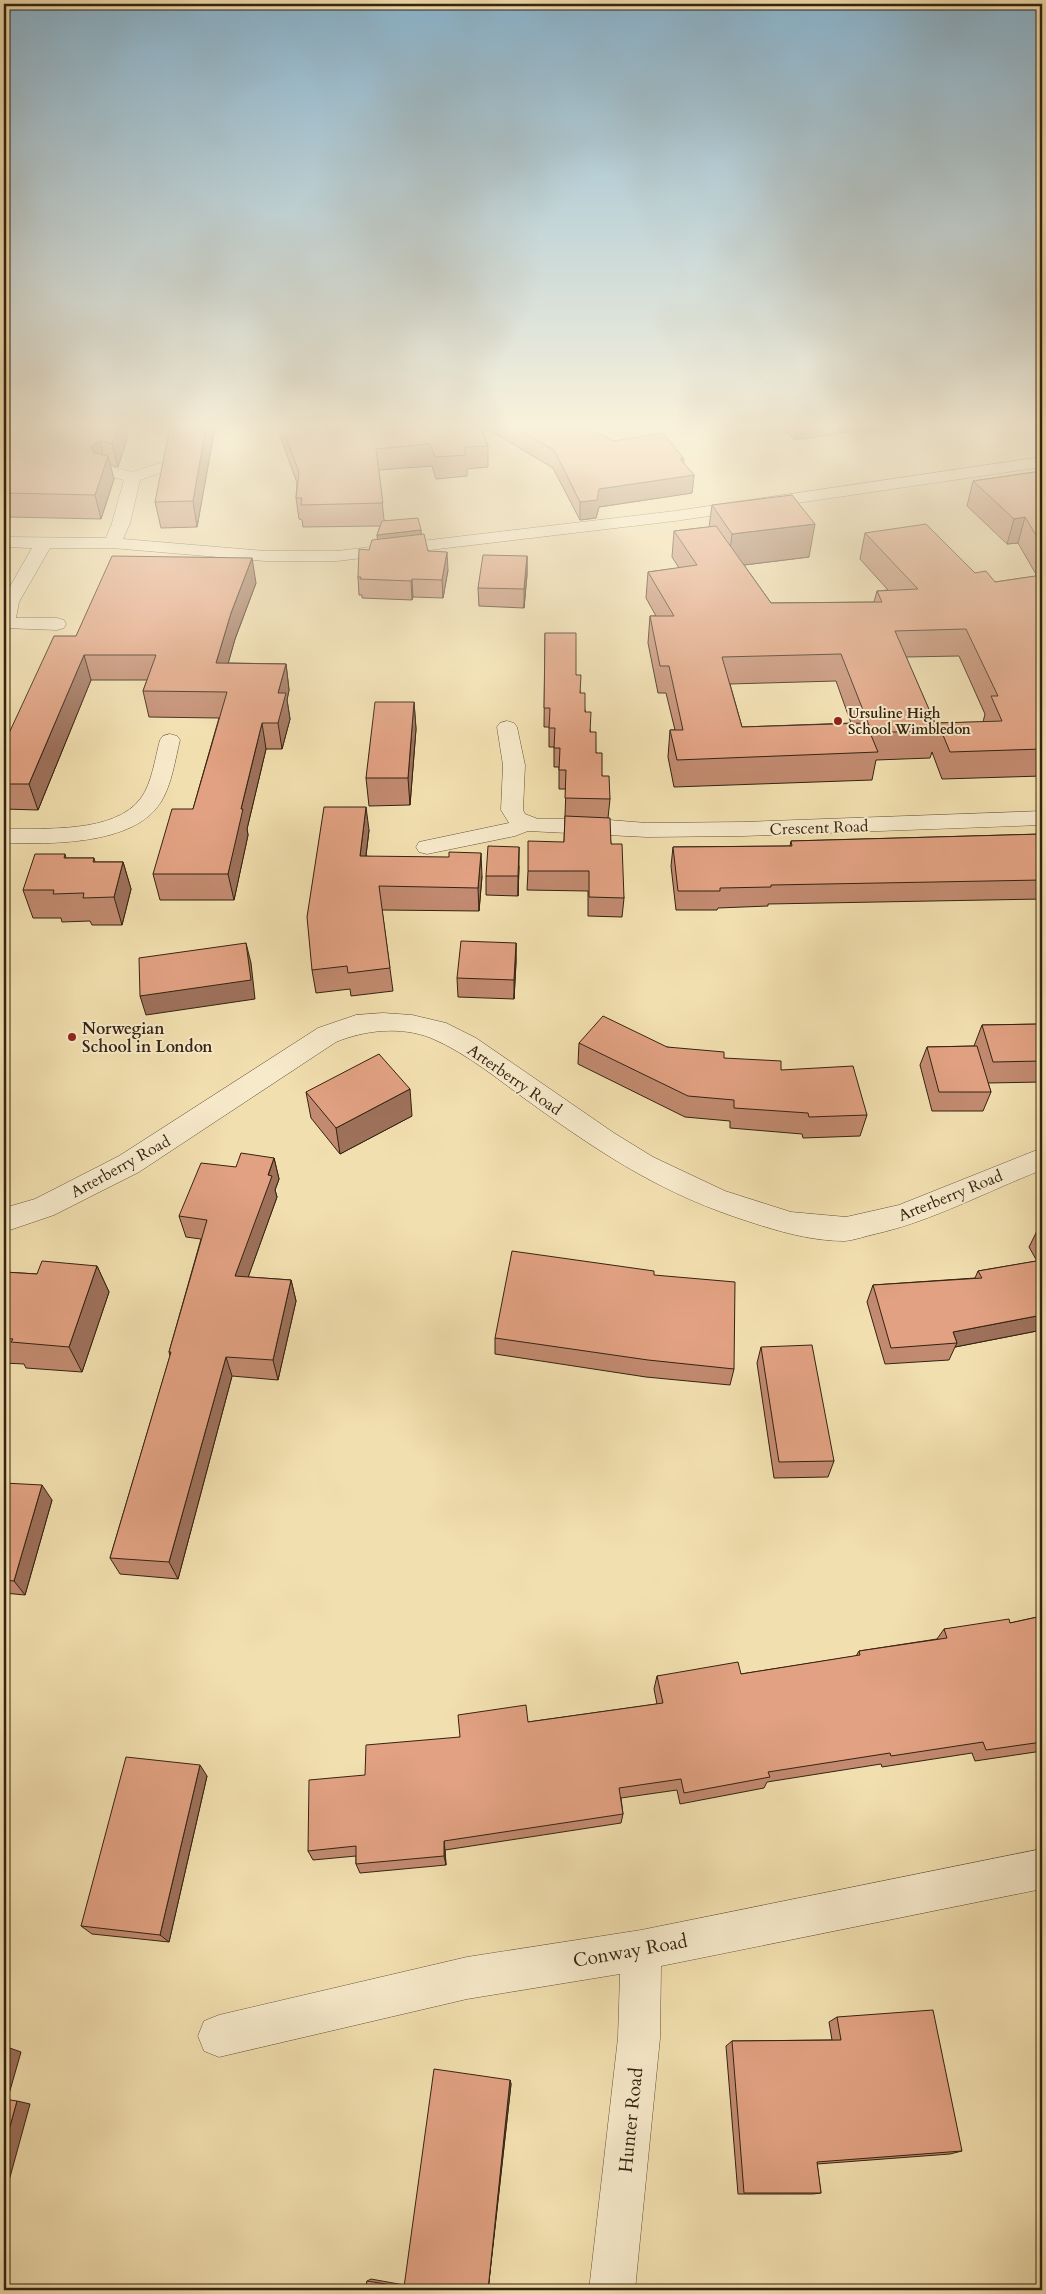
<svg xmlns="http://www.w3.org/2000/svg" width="1046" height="2294" viewBox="0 0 1046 2294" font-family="Cardo,serif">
  <rect width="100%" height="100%" fill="#f2dfaf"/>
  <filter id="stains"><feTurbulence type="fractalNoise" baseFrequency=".004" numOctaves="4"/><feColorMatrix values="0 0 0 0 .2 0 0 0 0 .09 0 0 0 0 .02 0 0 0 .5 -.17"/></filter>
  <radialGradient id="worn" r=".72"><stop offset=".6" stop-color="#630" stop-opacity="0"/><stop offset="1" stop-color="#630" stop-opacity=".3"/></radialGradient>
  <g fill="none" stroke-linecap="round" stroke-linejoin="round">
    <defs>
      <g id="street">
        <path d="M1042,457V467L675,521L337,561H265L112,548H50L19,602L16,618H57L64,620L66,624L64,628L57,630L4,628V597L32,548L4,547V537L106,538L112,523L124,480L100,474L98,471L100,468L106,466L132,472L160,463L168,468L166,471L140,480L130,523L123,539L265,551H337L675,511Z"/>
        <path d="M507,721L514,723L517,727L525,765L523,810L525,814L538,819H596L647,823L743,822L1042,811V825L743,836L647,837L528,831L515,836L427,854L419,852L416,847L419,842L509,823L501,810L503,765L497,727L500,723Z"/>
        <path d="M170,734L177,736L180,740C175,760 172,784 161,802C134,846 49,844 4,843V829C43,828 115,834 141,798C152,783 155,758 160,740L163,736Z"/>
        <path d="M383,1013L412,1015L446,1023L476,1038L614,1133L653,1157L725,1191L791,1212L846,1217L899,1205L1042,1148V1170C987,1191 933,1221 875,1234C866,1236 855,1240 845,1241C812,1241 781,1232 750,1222C665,1195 606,1157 535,1106C502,1083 469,1054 431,1038C401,1026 365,1030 336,1042L139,1172L54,1215L4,1232V1208L35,1199L119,1156L318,1028L356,1015Z"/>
        <path d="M1042,1849V1889L661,1966L660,2038L635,2290H589L618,2038L620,1974L467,1999L219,2057L204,2051L198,2036L204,2021L219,2015L467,1957L641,1930Z"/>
      </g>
    </defs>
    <!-- street casing -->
    <use href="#street" stroke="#645238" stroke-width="1"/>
    <!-- street -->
    <use href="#street" fill="#f7eacb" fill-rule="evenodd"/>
  </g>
  <!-- wall -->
  <g fill="#c28a70" stroke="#342311" fill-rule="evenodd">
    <path d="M4,427L127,438L118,467L110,465L114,479L101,519L9,517L4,500Z"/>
    <path d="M215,427L197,527L161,528L155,502Z"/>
    <path d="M277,427H481L488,446V467L467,469V476L436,479L432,466L379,470L384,520L421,530V535L428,551L448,570L443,598L413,597L412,600L362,598V595H359L358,577L369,550L378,540L377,535L380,526L303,527L302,520L299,519L296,498L297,483Z"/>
    <path d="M484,427H587L613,441L684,464L694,475L692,493L599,507L596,518L580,520L553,468Z"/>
    <path d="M781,427H907L874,432L869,429L795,440Z"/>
    <path d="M1042,471V776L942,779L932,752L930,758L876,760L872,780L674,787L668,757L670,730H675L666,693H658L648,643L650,616H656L646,598L648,572L679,568L672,557L674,531L709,527L712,505L809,557L744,565L771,603L874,602L877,591L888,590L860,559L865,533L975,573L995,582L1037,576L1018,543L1007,544L967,506L973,481ZM959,656L985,714L983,722L938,723L937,728L906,657ZM836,681L851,723L742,727L730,684Z"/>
    <path d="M527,556V575L524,608L479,606L478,588Z"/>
    <path d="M256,583L235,639L228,663L286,664L289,690L287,700L290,719L282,749H266L247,829L248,835L234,900H160L153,874L193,809L219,718L149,717L143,691L147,680H91L38,810L4,809V744L76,636Z"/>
    <path d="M545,633L576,675L602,776L610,799L608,818L611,844L624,898L622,917L588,916V891L527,890L528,871L564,842L566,789H559V767H554V747H549V727H544Z"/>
    <path d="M414,702L416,729L410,805L369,806L366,778Z"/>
    <path d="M369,830L366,856L482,876L479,911L382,910L393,991L351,996L350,989L316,993L312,970Z"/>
    <path d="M1042,834V899L768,904V906L718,908L717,910H676L671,866L673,847L790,846L791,841Z"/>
    <path d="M65,854L66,858H94L95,862H123L131,889L122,925H92L90,921L62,922L61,918H33L23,890Z"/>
    <path d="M519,866L518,896L486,895V876Z"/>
    <path d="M516,943V962L514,999L458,997L457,978Z"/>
    <path d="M1042,1024V1082L988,1083L991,1092L983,1111H932L920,1065L927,1047L974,1046L982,1025Z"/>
    <path d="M579,1043L667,1047L781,1070L867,1115L860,1136L803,1138L802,1134L730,1128V1121L685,1117L578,1064Z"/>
    <path d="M306,1092L412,1116L340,1154L311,1118Z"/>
    <path d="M274,1158L279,1179L275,1190L277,1197L248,1277L291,1280L296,1301L278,1380L232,1376L178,1579L120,1574L110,1558L170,1356L169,1352L201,1239L186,1237L179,1216L236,1167Z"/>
    <path d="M1042,1228V1330L955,1347L949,1360L885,1364L867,1302L873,1285L975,1278L978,1271L1037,1261L1029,1247L1038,1229Z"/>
    <path d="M97,1266L109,1292L82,1372L26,1368L24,1364L4,1363V1272L37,1274Z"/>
    <path d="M654,1275L734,1369L730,1385L646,1377L495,1354V1338Z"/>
    <path d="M761,1347L834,1461L828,1477L774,1478L757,1363Z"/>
    <path d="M4,1483L52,1500L25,1595L4,1593Z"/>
    <path d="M1042,1616V1751L975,1761L972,1753L882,1767L881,1764L767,1782L764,1788L680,1804L677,1790L621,1798L623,1814L621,1823L445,1850L446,1865L360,1873L356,1864V1856L313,1860L308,1851L365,1775L460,1737L528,1722L657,1704L654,1689L657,1676L741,1674L856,1656L859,1651L937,1639L944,1629L1010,1623Z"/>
    <path d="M207,1776L169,1942L92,1934L81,1926Z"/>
    <path d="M837,2017L962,2151L950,2154L817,2164L821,2193L813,2194H738L726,2046L732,2041L832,2040L829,2022Z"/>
    <path d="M510,2080L511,2084L488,2290H365L367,2281L371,2279L404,2285Z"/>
  </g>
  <!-- shaded-wall -->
  <g fill="#9e715b" stroke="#342311">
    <path d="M118,427H125L127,438L118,467L112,444Z"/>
    <path d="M206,427H215L197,527L193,501Z"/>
    <path d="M797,427H870L869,429L795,440Z"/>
    <path d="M875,427H907L874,432Z"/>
    <path d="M930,427H946L929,430Z"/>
    <path d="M100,441L105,464L96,470L91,447Z"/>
    <path d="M108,456L114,479L101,519L95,495Z"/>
    <path d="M680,459H684L683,476Z"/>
    <path d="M694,475L692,493L599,507L596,518L580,520V502L599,489Z"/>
    <path d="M1025,517L1018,543L1007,544L1014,519Z"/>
    <path d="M815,524L809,557L728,567L732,534Z"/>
    <path d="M421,530V539L378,544L377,535Z"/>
    <path d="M447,552L448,570L443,598L442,580Z"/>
    <path d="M527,556V575L524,608V589Z"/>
    <path d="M252,558L256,583L235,639L221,689L216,663L231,613Z"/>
    <path d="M412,579L413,597L412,600L411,581Z"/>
    <path d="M84,655L91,680L38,810L29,784Z"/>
    <path d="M286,664L289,690L287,700L290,719L282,749L278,723V693Z"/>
    <path d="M414,702L416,729L410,805L408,778Z"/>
    <path d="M262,723L266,749L247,829L248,835L234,900L228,874L241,809Z"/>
    <path d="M366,807L369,830L363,879L360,856Z"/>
    <path d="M519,847V866L518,896V876Z"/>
    <path d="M481,853L482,876L479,911L478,888Z"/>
    <path d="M123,862L131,889L122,925L114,897Z"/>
    <path d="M246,943L251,963L255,999L146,1015L140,996Z"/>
    <path d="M516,943V962L514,999V980Z"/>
    <path d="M410,1089L412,1116L340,1154L336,1128Z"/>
    <path d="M274,1158L279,1179L275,1190L277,1197L241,1297L235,1276Z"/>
    <path d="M97,1266L109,1292L82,1372L69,1347Z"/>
    <path d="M291,1280L296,1301L278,1380L273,1360Z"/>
    <path d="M1042,1315V1330L955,1347L957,1343L953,1332Z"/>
    <path d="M226,1357L232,1376L178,1579L169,1562Z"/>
    <path d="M42,1485L52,1500L25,1595L14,1581Z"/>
    <path d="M200,1765L207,1776L169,1942L160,1935Z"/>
    <path d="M444,1841L445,1850L446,1865L444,1856Z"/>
    <path d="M7,2047L21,2052L7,2101L4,2100V2059Z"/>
    <path d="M510,2080L511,2084L488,2290Z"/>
    <path d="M17,2101L30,2104L4,2199V2148Z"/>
  </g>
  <!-- building -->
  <g fill="#e1a182" stroke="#342311">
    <path d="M4,427H118L112,444L100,441L91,447L94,453L108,456L95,495L4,493V489L9,476H4Z"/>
    <path d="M170,427H206L193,501L155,502Z"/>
    <path d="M282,427H481L488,446L464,447L466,455L435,457L430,444L376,449L383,503L301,505L302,498H296L299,472Z"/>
    <path d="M513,427H587L613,441L663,433L684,459H680L694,475L599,489L597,500L580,502L554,450Z"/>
    <path d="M1042,471V545L1025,517L1014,519L973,481Z"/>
    <path d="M792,495L815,524L732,534L712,505Z"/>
    <path d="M418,518L421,530L377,535L382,521Z"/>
    <path d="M926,524L975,573L986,571L995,582L1042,575V749L950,752L938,723L1002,721L991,696H998L966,629L895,631L938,730L872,733L841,654L722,657L742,727L866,723L878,752L677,760L670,730H683L669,666H660L650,616H674L648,572L697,565L674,531L716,526L771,603L882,602L877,591L918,589L865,533Z"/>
    <path d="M424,534L428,551L447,552L442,580L412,579L411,581L360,579L361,577H358L359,549L369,550L372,540Z"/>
    <path d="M483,555L527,556L524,589L478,588Z"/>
    <path d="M112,556L252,558L231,613L216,663L286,664L278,693H286L278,723H262L241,809H243L228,874H153L172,809H193L227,692L143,691L156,655H84L29,784H4V744L54,636H76Z"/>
    <path d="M545,633H576V675H581L580,693H585V712H591L590,732H596V753H602V776H609L610,799L565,798L566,770H559L560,748H554L555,728H549L550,708H544Z"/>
    <path d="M375,702H414L408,778H366Z"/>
    <path d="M324,807H366L360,856L449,857V852L481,853L478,888L379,886L390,968L348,973L347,966L312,970L307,917Z"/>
    <path d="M565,816L610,818L611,844H622L624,898L589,897V871H528V841L564,842Z"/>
    <path d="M1042,834V880L771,885V887L720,888V891H678L673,847L792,846L791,841Z"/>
    <path d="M488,846L519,847L518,876H486Z"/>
    <path d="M35,854H65L64,858H94L93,862H123L114,897L83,898L84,893L53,894L54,890H23Z"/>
    <path d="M461,941L516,943L514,980L457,978Z"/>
    <path d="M246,943L251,980L140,996L139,958Z"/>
    <path d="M603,1016L667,1047L724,1052V1058L781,1061V1070L853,1066L867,1115L809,1117L808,1113L734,1108V1100L688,1096L579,1043Z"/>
    <path d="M1042,1024V1061L993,1062L982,1025Z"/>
    <path d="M977,1046L991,1092H939L927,1047Z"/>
    <path d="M379,1054L410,1089L336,1128L306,1092Z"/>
    <path d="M241,1153L274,1158L268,1175L272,1176L235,1276L291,1280L273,1360L226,1357L169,1562L110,1558L171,1352H169L207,1220L179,1216L201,1163L236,1167Z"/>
    <path d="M1042,1228V1236L1038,1229Z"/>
    <path d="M512,1251L654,1271V1275L735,1282L734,1369L648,1360L495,1338Z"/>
    <path d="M1042,1260V1315L953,1332L957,1343L891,1348L873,1285L982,1278L978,1271Z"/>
    <path d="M42,1261L97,1266L69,1347L11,1342L13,1339L4,1338V1272L37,1274Z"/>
    <path d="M812,1345L834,1461L779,1462L761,1347Z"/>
    <path d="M4,1483L42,1485L14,1581L4,1580Z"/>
    <path d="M1042,1616V1742L986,1750L983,1742L891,1756L890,1753L768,1772L770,1777L684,1793L681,1779L619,1788L623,1814L444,1841V1856L356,1864V1846L308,1851L309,1780L365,1775L366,1745L460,1737L458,1715L526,1705L528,1722L663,1703L657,1676L738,1662L741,1674L860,1655L859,1651L947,1638L944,1629L1009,1619L1010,1623Z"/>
    <path d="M126,1757L200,1765L160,1935L81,1926Z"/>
    <path d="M933,2010L962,2151L817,2162L821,2193H744L732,2041L841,2040L837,2017Z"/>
    <path d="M4,2046L7,2047L4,2059Z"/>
    <path d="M434,2069L510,2080L488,2290H365L367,2281L404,2287Z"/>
    <path d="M4,2099L17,2101L4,2148Z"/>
  </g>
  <!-- sky -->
  <linearGradient id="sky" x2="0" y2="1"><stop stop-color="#8ab7d3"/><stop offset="0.57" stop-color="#f9f1db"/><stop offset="1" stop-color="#f9f1db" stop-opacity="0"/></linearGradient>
  <rect width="1046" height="748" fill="url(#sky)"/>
  <!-- markers -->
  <g fill="#8f2418" stroke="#f7eacb" stroke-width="2">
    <circle cx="838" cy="721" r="5"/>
    <circle cx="72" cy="1037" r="5"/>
  </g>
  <g text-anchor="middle" stroke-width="4" stroke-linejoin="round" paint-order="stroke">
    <!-- far-poi labels -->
    <g font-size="14" font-weight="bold" fill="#342311" stroke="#f7eacb" text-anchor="start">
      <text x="848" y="718">Ursuline High<tspan x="848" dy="16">School Wimbledon</tspan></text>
    </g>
    <!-- street labels -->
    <g font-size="16" fill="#342311" stroke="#f7eacb">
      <text transform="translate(819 827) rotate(-2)" y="6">Crescent Road</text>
      <text transform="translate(515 1079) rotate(35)" y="6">Arterberry Road</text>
      <text transform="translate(120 1166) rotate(-29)" y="6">Arterberry Road</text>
      <text transform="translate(950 1195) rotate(-22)" y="6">Arterberry Road</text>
    </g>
    <!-- poi labels -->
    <g font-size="16" font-weight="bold" fill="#342311" stroke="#f7eacb" text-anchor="start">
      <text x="82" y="1034">Norwegian<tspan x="82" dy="18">School in London</tspan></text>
    </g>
    <!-- near-street labels -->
    <g font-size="19" fill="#342311" stroke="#f7eacb">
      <text transform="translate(630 1950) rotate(-10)" y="7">Conway Road</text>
      <text transform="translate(630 2120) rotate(-84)" y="7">Hunter Road</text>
    </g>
  </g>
  <!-- margin -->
  <rect width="1046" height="2294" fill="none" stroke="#f2dfaf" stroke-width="20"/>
  <rect x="5" y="5" width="1036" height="2284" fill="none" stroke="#342311" stroke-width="2.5"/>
  <rect x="10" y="10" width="1026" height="2274" fill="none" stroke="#342311"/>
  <rect width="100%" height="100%" filter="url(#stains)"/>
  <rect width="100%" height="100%" fill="url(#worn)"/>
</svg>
